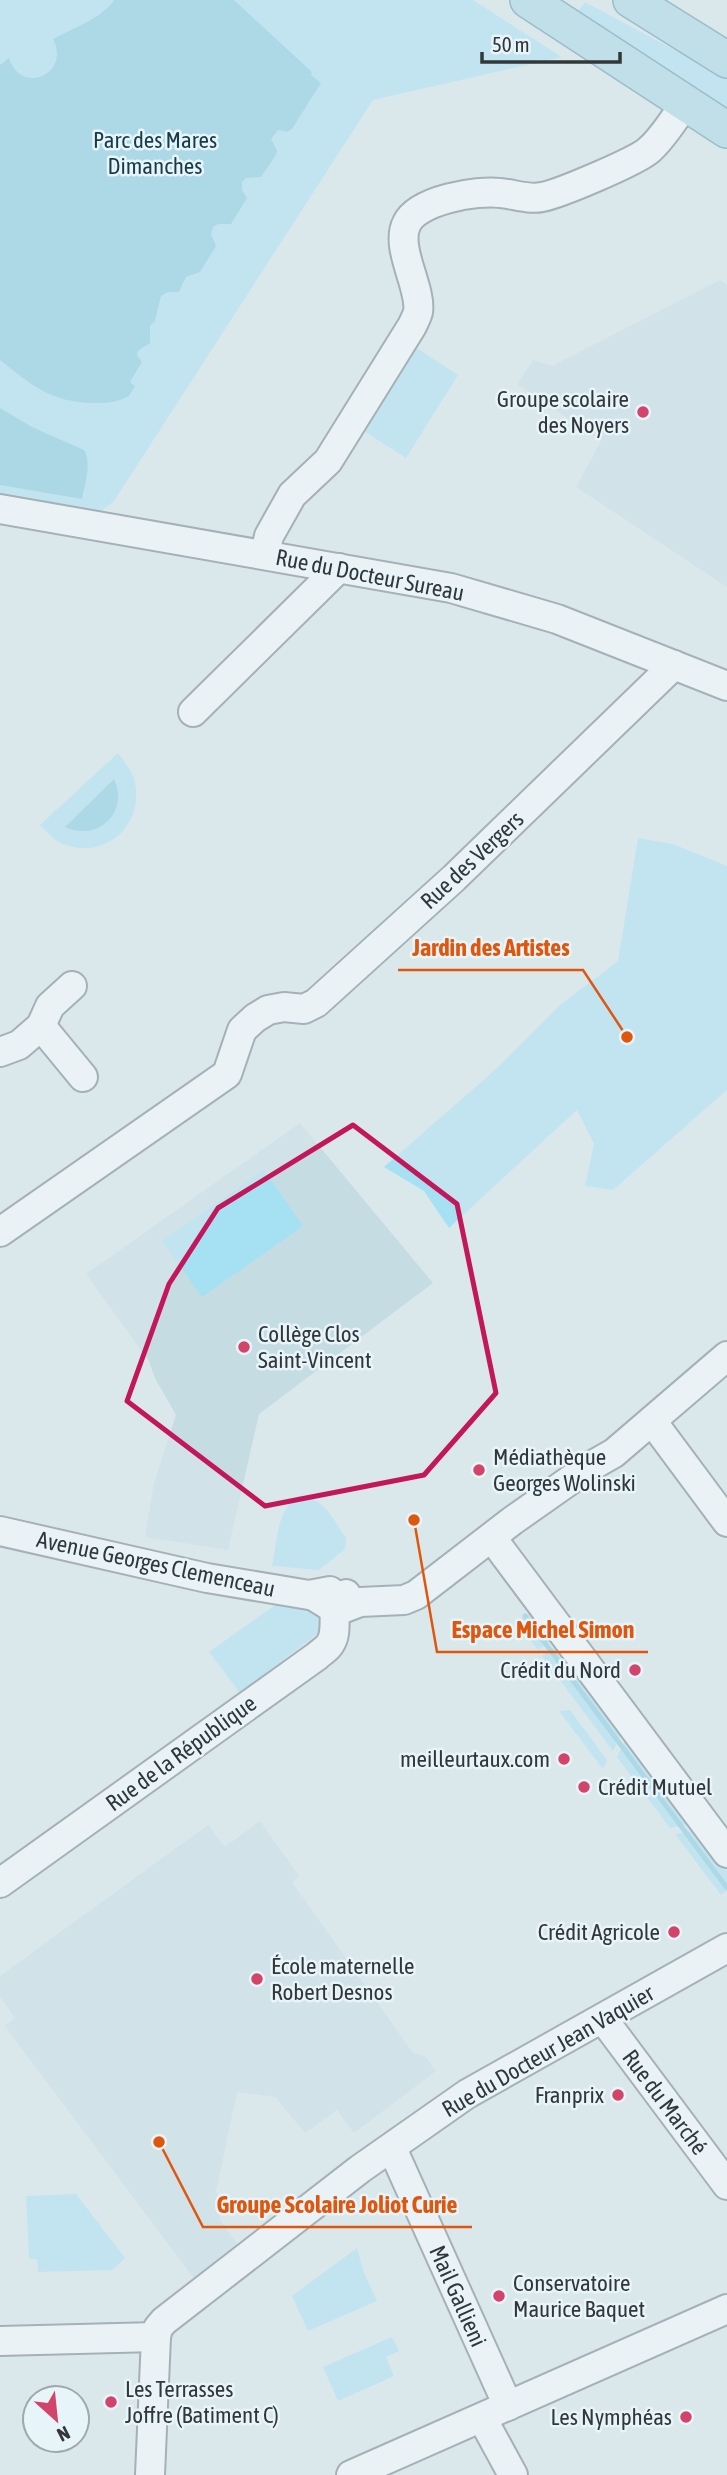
<svg xmlns="http://www.w3.org/2000/svg" width="727" height="2475" viewBox="0 0 727 2475" font-family="'Asap Condensed',sans-serif">
  <rect width="100%" height="100%" fill="#dae8ec"/>
  <!-- built -->
  <g fill="#c6dce3">
    <path d="M720,280L727,285V587L576,487L601,441L517,384L533,360L552,366Z"/>
    <path d="M300,1123L433,1283L259,1414L228,1550L145,1537L154,1483L176,1415L155,1378L149,1361L86,1274Z"/>
    <path d="M260,1821L299,1876L292,1882L413,2053L425,2056L436,2071L354,2133L337,2110L305,2133L275,2097L237,2092L216,2192L222,2201L220,2220L242,2251L199,2285L5,2026L15,2018L0,1997V1976L208,1825L225,1847Z"/>
  </g>
  <!-- green -->
  <g fill="#a5e1f3">
    <path d="M0,0H473L562,57L373,100L114,501L85,524L0,509Z"/>
    <path d="M585,2L673,49L691,50L727,73V120L577,12Z"/>
    <path d="M415,347L458,375L406,458L362,430Z"/>
    <path d="M118,753C123,760 130,768 133,776C148,820 109,860 66,845C55,842 48,833 40,825Z"/>
    <path d="M638,838L673,844L727,866V1090L613,1190L585,1186L594,1144L577,1110L449,1228L424,1191L384,1167L496,1069L560,1005L618,961Z"/>
    <path d="M264,1170L303,1226L202,1297L162,1241Z"/>
    <path d="M299,1496C325,1498 332,1518 346,1538L345,1549L319,1570L272,1566C277,1543 277,1507 299,1496Z"/>
    <path d="M278,1603L317,1613L323,1620L321,1631L240,1693L209,1652Z"/>
    <path d="M533,1610L554,1638L538,1650L517,1622Z"/>
    <path d="M558,1644L623,1731L613,1751L542,1656Z"/>
    <path d="M570,1710L607,1760L603,1769L559,1711Z"/>
    <path d="M627,1737L659,1780L643,1792L617,1757Z"/>
    <path d="M663,1785L692,1824L670,1828L647,1797Z"/>
    <path d="M696,1830L727,1871V1890L721,1895L675,1834Z"/>
    <path d="M76,2194L125,2258L112,2270L38,2272L37,2259H29L26,2196Z"/>
    <path d="M357,2248L364,2273L377,2301L308,2331L292,2296Z"/>
    <path d="M392,2337L399,2351L386,2357L394,2376L338,2401L323,2367Z"/>
  </g>
  <!-- forest -->
  <path fill="#74c5dd" d="M0,408L32,427L84,450C92,462 85,485 82,499L0,485Z"/>
  <!-- water -->
  <g fill="#77c8e0">
    <path d="M114,0H234L312,72L311,75L321,83L292,129L287,132L278,130L271,139L277,150L276,155L261,177L246,178L242,182V190L247,198L231,224H218L213,227L211,234L216,246L200,272L186,277L179,292H168L161,296L155,321L150,326V343L138,351L137,355L142,362L130,382L135,386L129,396C117,403 105,403 92,403C51,402 31,385 0,360V65L9,58C21,96 71,74 53,39C73,28 101,19 114,0Z"/>
    <path d="M114,779C130,812 97,843 65,827Z"/>
  </g>
  <g fill="none" stroke-linecap="round" stroke-linejoin="round">
    <!-- stream -->
    <path stroke="#77c8e0" stroke-width="5" d="M525,1616L727,1888"/>
    <defs>
      <g id="minor">
        <path d="M0,509L451,588L557,619L727,686"/>
        <path d="M265,554L269,536L292,495L328,461L412,326C414,322 417,316 418,312C422,288 394,247 407,223C418,200 477,190 500,193C514,194 528,200 542,197C559,194 637,161 649,150C663,138 674,119 685,104"/>
        <path d="M193,712L339,568"/>
        <path d="M41,1026L83,1077"/>
        <path d="M0,1052L19,1045L41,1026L50,1006L72,986"/>
        <path d="M0,1232L227,1074L242,1030L255,1018L268,1010L284,1007L304,1009L316,1003L454,878L674,665"/>
        <path d="M652,1421L727,1522"/>
        <path d="M0,1531L207,1578L309,1595L330,1591"/>
        <path d="M492,1538L727,1853"/>
        <path d="M312,1595L328,1605L342,1609L360,1602L404,1600L416,1595L512,1521L586,1469L614,1453L727,1356"/>
        <path d="M0,1883L317,1656C321,1652 327,1649 330,1644C341,1628 326,1604 346,1594"/>
        <path d="M603,2019L727,2185"/>
        <path d="M392,2148L508,2406"/>
        <path d="M0,2341L156,2337"/>
        <path d="M482,2418L513,2475"/>
        <path d="M150,2475L156,2337L158,2328L164,2321L360,2169L467,2094L727,1948"/>
        <path d="M351,2475L727,2309"/>
      </g>
      <g id="major">
        <path d="M528,0L727,130"/>
        <path d="M631,0L727,60"/>
      </g>
    </defs>
    <!-- minor casing -->
    <use href="#minor" stroke="#636f73" stroke-width="32"/>
    <!-- major casing -->
    <use href="#major" stroke="#508a9b" stroke-width="38"/>
    <!-- minor -->
    <use href="#minor" stroke="#fff" stroke-width="28"/>
    <!-- major -->
    <use href="#major" stroke="#a0d4e3" stroke-width="35"/>
  </g>
  <!-- marked area -->
  <path d="M0 0H727V2475H0ZM353,1125L457,1204L496,1393L424,1475L265,1506L127,1401L169,1284L218,1208Z" fill="#dae8ec" fill-opacity=".55" fill-rule="evenodd"/>
  <path fill="none" stroke="#c2185b" stroke-width="5" stroke-linejoin="round" d="M353,1125L457,1204L496,1393L424,1475L265,1506L127,1401L169,1284L218,1208Z"/>
  <!-- markers -->
  <g fill="#d2446a" stroke="#e7f5fa" stroke-width="2.5">
    <circle cx="643" cy="412" r="7"/>
    <circle cx="244" cy="1347" r="7"/>
    <circle cx="479" cy="1470" r="7"/>
    <circle cx="635" cy="1670" r="7"/>
    <circle cx="564" cy="1759" r="7"/>
    <circle cx="584" cy="1787" r="7"/>
    <circle cx="674" cy="1932" r="7"/>
    <circle cx="257" cy="1979" r="7"/>
    <circle cx="618" cy="2095" r="7"/>
    <circle cx="499" cy="2296" r="7"/>
    <circle cx="111" cy="2402" r="7"/>
    <circle cx="686" cy="2417" r="7"/>
  </g>
  <g text-anchor="middle" stroke-width="5" stroke-linejoin="round" paint-order="stroke">
    <!-- park labels -->
    <g font-size="23" fill="#163d47" stroke="#e7f5fa">
      <text x="155" y="148">Parc des Mares<tspan x="155" dy="26">Dimanches</tspan></text>
    </g>
    <!-- poi labels -->
    <g font-size="23" fill="#323739" stroke="#e7f5fa" text-anchor="end">
      <text x="629" y="407">Groupe scolaire<tspan x="629" dy="26">des Noyers</tspan></text>
      <text x="258" y="1342" text-anchor="start">Collège Clos<tspan x="258" dy="26">Saint-Vincent</tspan></text>
      <text x="493" y="1465" text-anchor="start">Médiathèque<tspan x="493" dy="26">Georges Wolinski</tspan></text>
      <text x="621" y="1678">Crédit du Nord</text>
      <text x="550" y="1767">meilleurtaux.com</text>
      <text x="598" y="1795" text-anchor="start">Crédit Mutuel</text>
      <text x="660" y="1940">Crédit Agricole</text>
      <text x="271" y="1974" text-anchor="start">École maternelle<tspan x="271" dy="26">Robert Desnos</tspan></text>
      <text x="604" y="2103">Franprix</text>
      <text x="513" y="2291" text-anchor="start">Conservatoire<tspan x="513" dy="26">Maurice Baquet</tspan></text>
      <text x="125" y="2397" text-anchor="start">Les Terrasses<tspan x="125" dy="26">Joffre (Batiment C)</tspan></text>
      <text x="672" y="2425">Les Nymphéas</text>
    </g>
    <!-- street labels -->
    <g font-size="23" fill="#323739" stroke="#e7f5fa">
      <text transform="translate(370 575) rotate(11)" y="8">Rue du Docteur Sureau</text>
      <text transform="translate(472 860) rotate(-43)" y="8">Rue des Vergers</text>
      <text transform="translate(156 1564) rotate(12)" y="8">Avenue Georges Clemenceau</text>
      <text transform="translate(181 1753) rotate(-36)" y="8">Rue de la République</text>
      <text transform="translate(548 2051) rotate(-30)" y="8">Rue du Docteur Jean Vaquier</text>
      <text transform="translate(665 2102) rotate(53)" y="8">Rue du Marché</text>
      <text transform="translate(458 2296) rotate(66)" y="8">Mail Gallieni</text>
    </g>
  </g>
  <!-- callouts -->
  <path fill="none" stroke="#df570e" stroke-width="2.5" d="M627 1037L583 970H398M414 1520L437 1652H648M159 2142L203 2227H472"/>
  <g fill="#df570e" stroke="#e7f5fa" stroke-width="2.5">
    <circle cx="627" cy="1037" r="7"/>
    <circle cx="414" cy="1520" r="7"/>
    <circle cx="159" cy="2142" r="7"/>
  </g>
  <g font-size="24" text-anchor="middle" font-weight="bold" fill="#df570e" stroke="#e7f5fa" stroke-width="5" stroke-linejoin="round" paint-order="stroke">
    <text x="491" y="956">Jardin des Artistes</text>
    <text x="543" y="1638">Espace Michel Simon</text>
    <text x="337" y="2213">Groupe Scolaire Joliot Curie</text>
  </g>
  <!-- north arrow -->
  <g transform="translate(56 2419) rotate(153)"><circle r="33" fill="#e7f5fa" stroke="#9fa9ad" stroke-width="2"/>
  <path d="M0-5L12 26L0 18L-12 26Z" fill="#d2446a"/>
  <text y="-10" font-size="19" font-weight="bold" text-anchor="middle" fill="#323739">N</text>
  </g>
  <!-- scale -->
  <path d="M482 52v10h138v-10" fill="none" stroke="#323739" stroke-width="3.5"/>
  <text x="492" y="52" font-size="21" fill="#323739" stroke="#e7f5fa" stroke-width="5" paint-order="stroke">50 m</text>
</svg>
